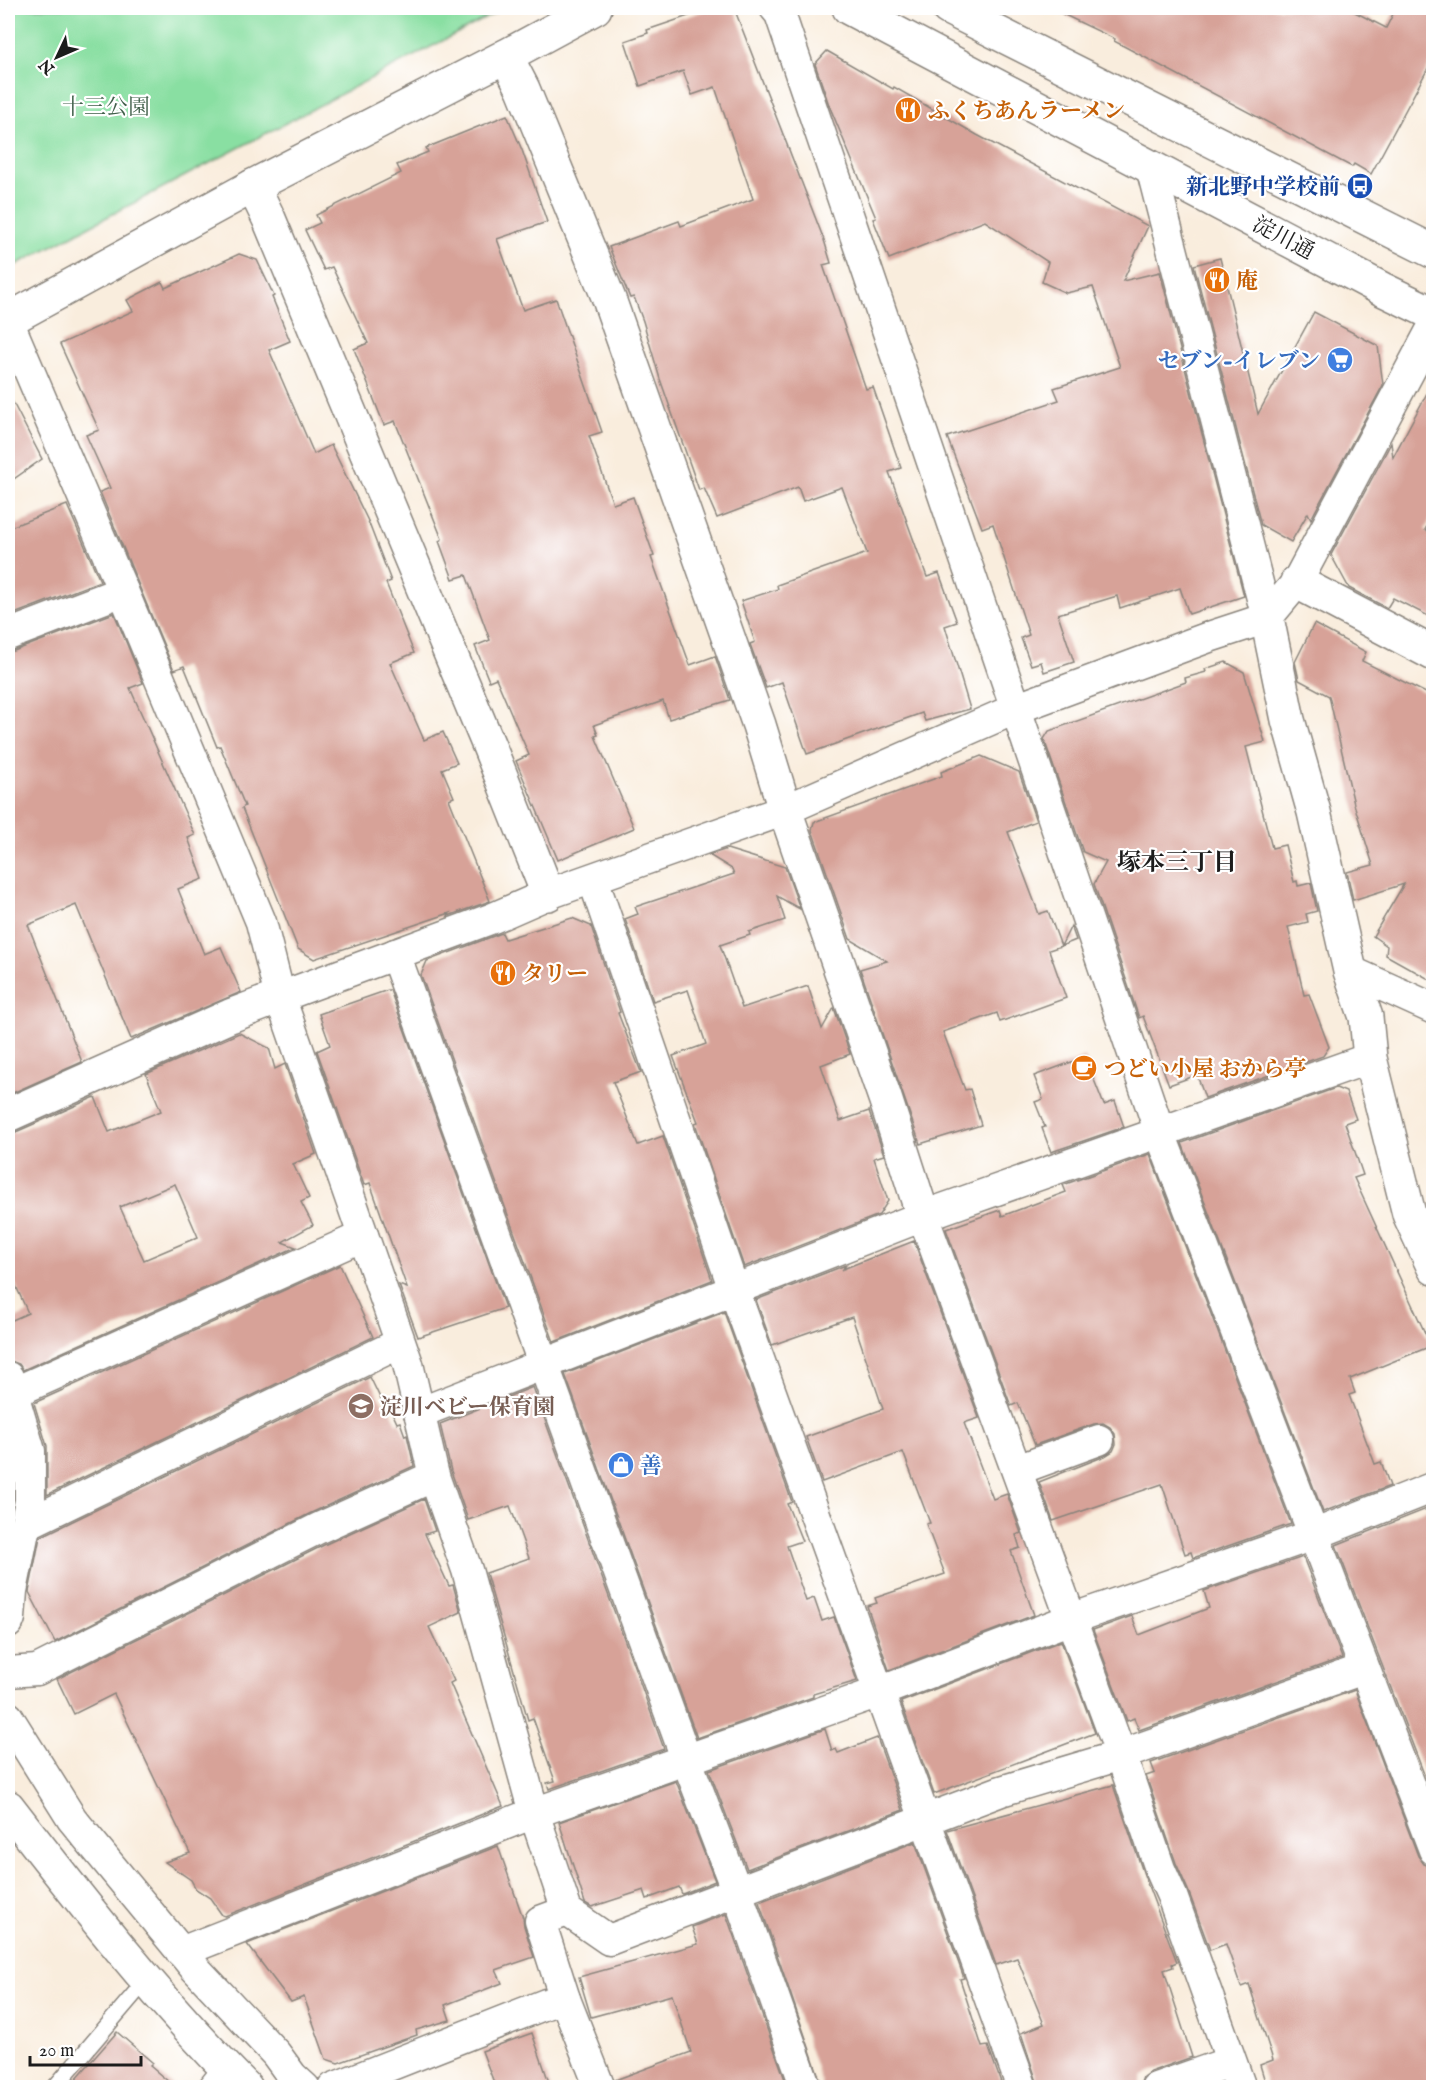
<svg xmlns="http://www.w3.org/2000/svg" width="1441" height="2095" viewBox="0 0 1441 2095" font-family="'IM FELL English','Noto Serif JP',serif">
  <rect width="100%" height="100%" fill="#fff"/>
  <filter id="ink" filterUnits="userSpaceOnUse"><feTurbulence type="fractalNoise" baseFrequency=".0167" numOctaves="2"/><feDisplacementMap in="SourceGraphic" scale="12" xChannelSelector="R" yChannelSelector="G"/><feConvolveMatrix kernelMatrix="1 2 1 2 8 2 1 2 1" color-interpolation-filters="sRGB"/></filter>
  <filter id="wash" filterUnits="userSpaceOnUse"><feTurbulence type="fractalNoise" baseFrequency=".008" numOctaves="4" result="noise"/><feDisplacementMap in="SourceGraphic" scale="24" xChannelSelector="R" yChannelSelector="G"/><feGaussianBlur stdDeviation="1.35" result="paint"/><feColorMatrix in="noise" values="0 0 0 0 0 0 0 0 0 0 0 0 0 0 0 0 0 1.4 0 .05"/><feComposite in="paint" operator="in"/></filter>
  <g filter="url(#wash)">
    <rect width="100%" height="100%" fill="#f9eddd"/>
    <!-- green -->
    <path fill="#89dfa2" stroke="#527e5f" stroke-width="1.5" d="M8,8H505L8,269Z"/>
    <g id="blocks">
      <!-- building -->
      <g fill="#d7a298" fill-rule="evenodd">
        <path d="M712,8H734L824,240L831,263L823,265L866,389L873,387L901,468L889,472L927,577L939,573L957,622L945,626L970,709L925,721L922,713L807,754L782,682L766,688L750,644L755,642L741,601L778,589L777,585L867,553L842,487L803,501L798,487L717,518L704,488L699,490L660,379L643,321L634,297L630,298L609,247L679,221L681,226L753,199L715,87L692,95L683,71L640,86L625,41L648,33L647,30Z"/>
        <path d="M1050,8H1347L1386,28L1396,8H1434V57L1371,174L1354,164L1352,167L1114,41L1115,39Z"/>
        <path d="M827,51L893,89L894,87L977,135L1148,226L1123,281L1160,272L1244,596L1189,614L1180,588L1120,608L1117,596L1058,614L1074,662L1044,672L1041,662L1031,665L1021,638L1029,635L993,524L982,528L947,437L1059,400L1054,388L1120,367L1093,287L1066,293L1042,282L1048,262L985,221L889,259L873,219L876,218L829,105L815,64Z"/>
        <path d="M507,115L522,150L547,222L497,239L523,310L556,299L602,432L589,436L613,504L633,497L654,556L651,557L690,665L715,656L730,700L669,719L663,701L594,725L598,735L595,736L634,828L558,860L516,761L529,755L496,678L489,681L475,646L490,640L466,575L453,579L439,541L442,539L395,421L384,425L354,349L368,343L332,267L324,270L305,230L320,223L316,215L401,173L397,165L428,152L426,148Z"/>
        <path d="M239,254L257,260L274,296L272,297L290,341L269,350L314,454L331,445L368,521L391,581L386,583L414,653L390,663L424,740L443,732L457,763L442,769L454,797L449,799L490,901L448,916L450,913L314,959L298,949L242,808L245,806L220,746L217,747L184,666L174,670L100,492L110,488L86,435L99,430L60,344L133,311L127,300L162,282L165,288Z"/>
        <path d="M1220,258L1258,414L1314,312L1378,346L1383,385L1311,519L1308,513L1291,542L1261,525L1194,265Z"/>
        <path d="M1434,380V512L1425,530L1434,535V619L1393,598L1387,608L1349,588L1331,555L1391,443L1393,457Z"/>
        <path d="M8,393L42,459L8,483Z"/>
        <path d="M67,505L100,581L14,614L8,598V528Z"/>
        <path d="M114,613L143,683L130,688L195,835L188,838L203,879L178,889L204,954L221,947L241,992L131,1039L76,905L28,925L82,1062L8,1095V652L14,651Z"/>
        <path d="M1314,624L1366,652L1362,661L1434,697V982L1386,955L1387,946L1373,936L1404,884L1353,900L1347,872L1373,865L1354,804L1329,696L1299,680L1295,662Z"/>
        <path d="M1226,662L1244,672L1265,742L1246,747L1272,848L1285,845L1294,882L1297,881L1298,886L1311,883L1317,911L1306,914L1308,922L1288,927L1304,995L1309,994L1329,1047L1323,1056L1205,1098L1197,1075L1169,1085L1143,1016L1139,1018L1094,884L1106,862L1083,852L1044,739L1049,731L1186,682L1185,678L1206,672L1205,669Z"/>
        <path d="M981,756L1019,772L1036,821L1008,832L1039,914L1048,911L1061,946L1049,950L1066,998L1000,1022L997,1013L943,1032L965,1090L970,1089L981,1125L920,1144L860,969L887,961L850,939L812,830L814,822L942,776L941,772Z"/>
        <path d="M727,849L785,867L800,909L777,896L785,920L749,932L750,935L720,945L742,1008L808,986L822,1029L834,1008L850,1054L821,1065L840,1121L869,1111L884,1155L874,1158L888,1201L879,1215L744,1267L695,1123L698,1122L673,1056L706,1044L688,990L653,1001L625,919L638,914L635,907L734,874L732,869L709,855Z"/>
        <path d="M572,918L591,926L620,1012L618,1013L641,1072L613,1082L638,1145L663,1136L712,1280L554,1342L421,975L427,961L502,933L505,939Z"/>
        <path d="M1071,926L1076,940L1061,946Z"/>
        <path d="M388,990H390L505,1308L418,1337L399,1285L407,1288L370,1183L364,1185L317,1051L330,1045L319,1014Z"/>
        <path d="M239,1033L269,1048L275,1069L285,1064L316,1154L293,1164L309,1198L301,1202L313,1225L282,1242L296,1247L23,1370L19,1364L8,1360V1322L28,1313L8,1268V1133L16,1132L95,1097L109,1132L161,1111L146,1074ZM175,1184L198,1237L144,1260L120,1207Z"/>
        <path d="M1085,1057L1104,1105L1115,1101L1124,1127L1051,1152L1042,1128L1045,1127L1035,1102L1043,1099L1034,1076Z"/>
        <path d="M1336,1088L1346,1092L1356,1119L1345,1123L1363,1175L1354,1178L1431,1346L1350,1379L1355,1393L1349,1395L1375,1464L1381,1462L1390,1486L1323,1512L1182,1143Z"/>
        <path d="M1150,1154L1291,1524L1193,1558L1191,1552L1185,1554L1162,1484L1053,1521L1039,1482L1105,1456L1113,1451L1116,1444L1115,1434L1110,1427L1103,1423L1094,1424L1035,1445L1018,1403L1011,1406L946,1229L1000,1210L1002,1216L1066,1192L1063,1185Z"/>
        <path d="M914,1241L979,1418L964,1423L993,1499L1007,1494L1021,1533L1016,1535L1020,1548L1011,1551L1034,1615L889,1670L867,1606L877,1603L875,1598L945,1574L926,1524L930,1523L903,1452L822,1482L806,1437L883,1409L852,1317L772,1345L756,1300L846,1265L843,1269Z"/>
        <path d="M340,1265L373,1337L47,1495V1446L34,1403Z"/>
        <path d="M724,1312L792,1502L787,1504L802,1541L787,1546L806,1601L814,1598L822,1621L834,1617L857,1681L813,1694V1697L697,1738L565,1374Z"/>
        <path d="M370,1377L386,1410L390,1408L397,1423L400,1422L405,1436L407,1435L414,1466L311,1513L55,1642L29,1592L40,1537Z"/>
        <path d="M533,1387L664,1749L549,1789L547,1783L555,1781L533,1718L528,1720L486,1573L529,1558L510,1506L468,1520L451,1471L440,1424Z"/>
        <path d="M8,1436L13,1454V1499L8,1526Z"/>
        <path d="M424,1499L435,1531L425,1534L449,1586L453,1585L461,1612L429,1627L454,1681L450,1683L503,1806L225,1916L222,1915L210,1898L196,1889L191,1880L165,1862L190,1853L114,1694L74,1714L57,1679L326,1544Z"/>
        <path d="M1434,1506V1800L1336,1545Z"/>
        <path d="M1303,1557L1342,1658L1139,1730L1134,1718L1127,1721L1093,1630L1132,1616L1139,1635L1209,1608L1204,1591Z"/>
        <path d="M1061,1641L1095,1733L934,1794L901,1702Z"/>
        <path d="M1355,1690L1418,1856L1424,1864L1434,1867V2088H1267L1260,2065L1273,2060L1249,1984L1241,1987L1226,1944L1210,1950L1188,1890L1176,1863L1146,1776L1155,1773L1151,1763Z"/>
        <path d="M825,1729L832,1751L836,1749L838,1753L877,1738L903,1810L747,1869L709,1770Z"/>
        <path d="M676,1781L715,1881L682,1894L679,1887L647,1899L644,1890L592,1907L585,1903L559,1822Z"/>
        <path d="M1113,1785L1144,1875L1177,1962L1172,1964L1173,1967L1164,1970L1192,2057L1150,2072L1143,2077L1139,2088H1039L1021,2033L1044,2024L1017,1958L996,1965L947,1830Z"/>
        <path d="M915,1842L964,1978L960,1979L982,2047L988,2046L1003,2088H823L759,1902Z"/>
        <path d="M498,1846L523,1918L524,1926L534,1957L496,1970L502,1983L445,2005L450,2020L416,2030L417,2035L338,2063L326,2059L304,1997L291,2002L247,1944Z"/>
        <path d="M726,1914L788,2088H617L615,2080L691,2052L672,1995L591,2017L579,1977L698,1944L692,1927Z"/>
        <path d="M117,2032L153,2063L150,2066L176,2088H68Z"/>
        <path d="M532,2033L551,2088H496L482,2051Z"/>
      </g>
    </g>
  </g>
  <g filter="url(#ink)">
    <use href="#blocks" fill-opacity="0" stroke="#8a847c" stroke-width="1.5"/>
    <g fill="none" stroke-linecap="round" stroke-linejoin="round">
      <defs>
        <g id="service">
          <path d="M54,2088L147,1979"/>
          <path d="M204,2088L223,2064"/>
        </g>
        <g id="minor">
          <path d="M775,8L780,14L1160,1133L1434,1850"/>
          <path d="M1151,167L1267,618"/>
          <path d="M8,321L123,591L261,922L280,997L408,1364L434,1476L467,1570L534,1813L567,1911L609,1940L1001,1791L1121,1755L1363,1669"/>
          <path d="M8,635L123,591"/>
          <path d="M593,879L734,1290L1022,2088"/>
          <path d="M395,954L687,1761L737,1892L806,2088"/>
          <path d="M1350,971L1434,1009"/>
          <path d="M280,997L493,918L548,894L785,810L1015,709L1209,637L1267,618L1297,582L1434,325"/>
          <path d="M923,1216L1121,1755L1160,1869L1172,1896L1241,2088"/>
          <path d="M8,1377L30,1451V1501L12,1591L10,1618L8,1623"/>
          <path d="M13,1393L363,1236"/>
          <path d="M419,1413L923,1216L1370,1058"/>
          <path d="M1017,1470L1099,1440"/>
          <path d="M25,1525L400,1343"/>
          <path d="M8,1672L37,1670L319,1528L434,1476"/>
          <path d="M8,1717L72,1819L194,1967L276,2054L292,2076L305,2088"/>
          <path d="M567,1911L540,1921L565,1999L600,2088"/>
          <path d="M181,1952L534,1813L879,1692L1071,1619L1313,1535L1434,1487"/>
          <path d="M333,2088L546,2004L565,1999"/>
          <path d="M1156,2088L1230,2062"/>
        </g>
        <g id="tertiary">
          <path d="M849,8L1382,289L1434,314"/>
          <path d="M948,8L1434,252"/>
          <path d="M506,56L523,89L609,299L759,725L785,810L885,1098L923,1216"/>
          <path d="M253,186L269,219L489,746L548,894"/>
          <path d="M8,320L253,186L506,56L595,8"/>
          <path d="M1297,582L1434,654"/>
          <path d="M1267,618L1288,720L1314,812L1350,971L1366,1017L1370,1058L1409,1214L1434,1268"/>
          <path d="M8,1115L230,1016L280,997"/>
          <path d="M8,1807C83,1904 159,2001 246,2088"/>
        </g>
      </defs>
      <!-- service casing -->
      <use href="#service" stroke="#8a847c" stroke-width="18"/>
      <!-- minor casing -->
      <use href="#minor" stroke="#8a847c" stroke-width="33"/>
      <!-- tertiary casing -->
      <use href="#tertiary" stroke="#8a847c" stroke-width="36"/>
      <!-- service -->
      <use href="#service" stroke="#fff" stroke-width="15"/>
      <!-- minor -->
      <use href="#minor" stroke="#fff" stroke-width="30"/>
      <!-- tertiary -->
      <use href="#tertiary" stroke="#fff" stroke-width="33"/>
    </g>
  </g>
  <!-- icons -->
  <defs>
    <symbol id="restaurant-disc" viewBox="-11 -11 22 22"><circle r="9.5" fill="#e8710a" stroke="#fff"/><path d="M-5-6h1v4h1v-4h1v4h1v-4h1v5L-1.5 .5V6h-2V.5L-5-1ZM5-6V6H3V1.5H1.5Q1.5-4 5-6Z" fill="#fff"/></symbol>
    <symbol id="bus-disc" viewBox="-11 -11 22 22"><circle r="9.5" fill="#1a4fb4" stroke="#fff"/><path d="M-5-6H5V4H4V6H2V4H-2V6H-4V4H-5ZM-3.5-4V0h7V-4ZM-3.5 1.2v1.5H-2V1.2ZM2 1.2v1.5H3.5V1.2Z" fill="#fff"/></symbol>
    <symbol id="supermarket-disc" viewBox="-11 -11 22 22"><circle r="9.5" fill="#3f7fe0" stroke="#fff"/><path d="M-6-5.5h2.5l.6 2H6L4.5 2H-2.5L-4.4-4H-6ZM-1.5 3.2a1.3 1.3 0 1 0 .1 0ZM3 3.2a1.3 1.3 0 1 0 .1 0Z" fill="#fff"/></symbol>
    <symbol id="cafe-disc" viewBox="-11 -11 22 22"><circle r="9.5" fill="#e8710a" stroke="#fff"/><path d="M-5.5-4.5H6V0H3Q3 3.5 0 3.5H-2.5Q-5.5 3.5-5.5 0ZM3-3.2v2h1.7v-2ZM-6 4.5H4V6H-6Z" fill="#fff"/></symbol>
    <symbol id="school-disc" viewBox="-11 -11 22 22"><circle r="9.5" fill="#8d6e63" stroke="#fff"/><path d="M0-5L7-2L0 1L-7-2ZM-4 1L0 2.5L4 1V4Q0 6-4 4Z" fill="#fff"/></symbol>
    <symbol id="shop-disc" viewBox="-11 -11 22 22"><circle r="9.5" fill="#3f7fe0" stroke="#fff"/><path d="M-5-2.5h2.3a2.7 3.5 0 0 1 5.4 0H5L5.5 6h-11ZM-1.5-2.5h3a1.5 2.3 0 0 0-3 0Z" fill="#fff"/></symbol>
  </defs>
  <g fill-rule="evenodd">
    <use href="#restaurant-disc" x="893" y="95" width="30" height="30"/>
    <use href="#bus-disc" x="1345" y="171" width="30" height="30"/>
    <use href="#restaurant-disc" x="1202" y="265" width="30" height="30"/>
    <use href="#supermarket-disc" x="1325" y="345" width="30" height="30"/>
    <use href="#restaurant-disc" x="488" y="958" width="30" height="30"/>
    <use href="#cafe-disc" x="1069" y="1053" width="30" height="30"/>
    <use href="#school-disc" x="346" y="1391" width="30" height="30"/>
    <use href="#shop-disc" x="606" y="1450" width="30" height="30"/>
  </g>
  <g text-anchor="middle" stroke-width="4.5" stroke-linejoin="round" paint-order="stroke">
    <!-- park labels -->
    <g font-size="22" fill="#42604b" stroke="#fff">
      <text x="106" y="114">十三公園</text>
    </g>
    <!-- food labels -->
    <g font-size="22" font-weight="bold" fill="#c56008" stroke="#fff" text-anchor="start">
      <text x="928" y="118">ふくちあんラーメン</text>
      <text x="1236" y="288">庵</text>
      <text x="522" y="981">タリー</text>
      <text x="1104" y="1076">つどい小屋 おから亭</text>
    </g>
    <!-- transit labels -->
    <g font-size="22" font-weight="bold" fill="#164399" stroke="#fff" text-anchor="end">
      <text x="1340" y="194">新北野中学校前</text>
    </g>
    <!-- street labels -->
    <g font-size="22" fill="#1c1c1c" stroke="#fff">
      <text transform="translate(1284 237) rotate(28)" y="8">淀川通</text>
    </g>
    <!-- shop labels -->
    <g font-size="22" font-weight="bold" fill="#366cbe" stroke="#fff" text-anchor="end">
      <text x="1320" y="368">セブン-イレブン</text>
      <text x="640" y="1473" text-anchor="start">善</text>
    </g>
    <!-- education labels -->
    <g font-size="22" font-weight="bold" fill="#785e54" stroke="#fff" text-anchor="start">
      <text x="380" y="1414">淀川ベビー保育園</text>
    </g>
    <!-- neighbourhood labels -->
    <g font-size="24" font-weight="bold" fill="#1c1c1c" stroke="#fff">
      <text x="1177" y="870">塚本三丁目</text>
    </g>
  </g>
  <!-- margin -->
  <rect width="1441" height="2095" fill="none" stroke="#fff" stroke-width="30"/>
  <!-- north arrow -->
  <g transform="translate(57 57) rotate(226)" stroke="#ffffff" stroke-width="4.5" paint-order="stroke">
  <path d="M0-4.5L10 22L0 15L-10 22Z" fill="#1c1c1c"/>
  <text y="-9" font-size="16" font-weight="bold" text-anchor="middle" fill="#1c1c1c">N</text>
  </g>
  <!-- scale -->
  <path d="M30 2056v9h111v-9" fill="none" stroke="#1c1c1c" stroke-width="3"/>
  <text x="39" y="2056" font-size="18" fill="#1c1c1c" stroke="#ffffff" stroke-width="4.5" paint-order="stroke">20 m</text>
</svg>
